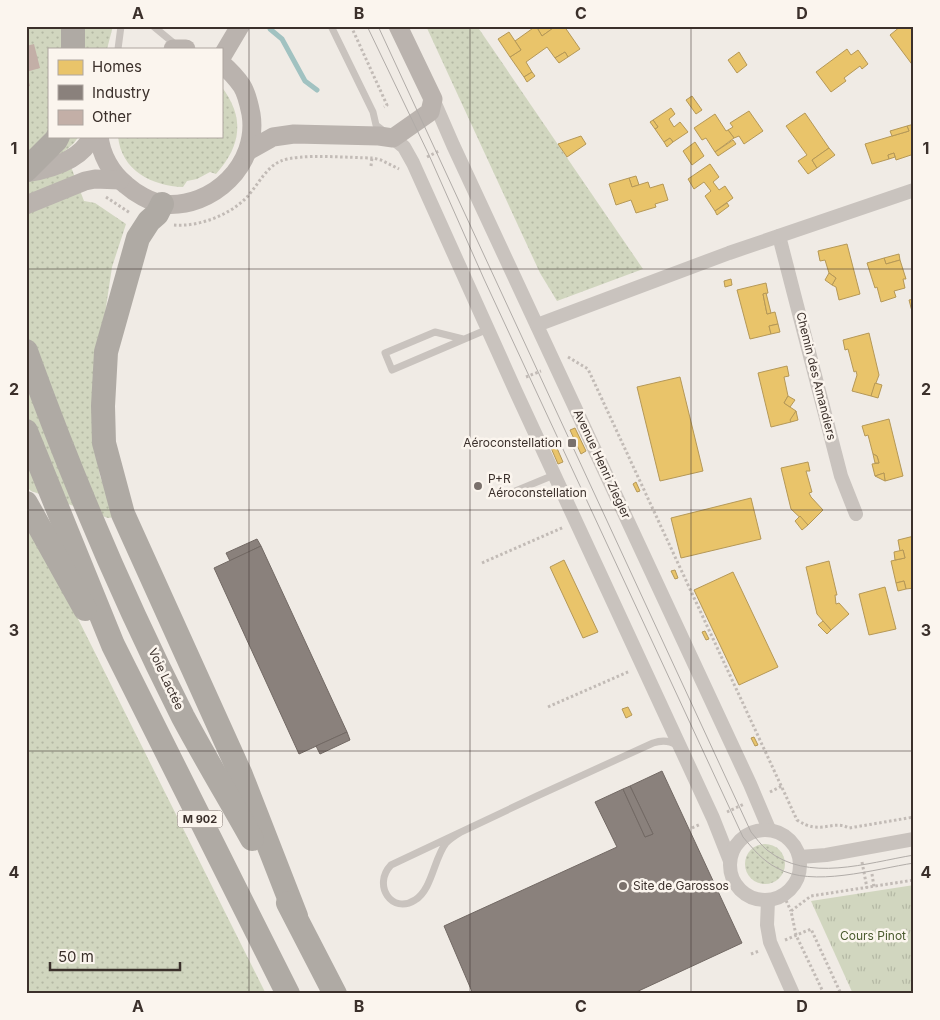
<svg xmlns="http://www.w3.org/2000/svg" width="940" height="1020" viewBox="0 0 940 1020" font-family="Inter,sans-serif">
  <defs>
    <pattern id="grass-dots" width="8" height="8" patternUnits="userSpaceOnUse" patternTransform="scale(1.25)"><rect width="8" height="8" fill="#d1d6bf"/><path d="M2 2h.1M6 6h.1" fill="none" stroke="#b4b8a4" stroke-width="1.8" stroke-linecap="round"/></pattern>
    <pattern id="park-tufts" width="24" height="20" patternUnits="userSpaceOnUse" patternTransform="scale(1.25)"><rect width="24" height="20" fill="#d1d6bf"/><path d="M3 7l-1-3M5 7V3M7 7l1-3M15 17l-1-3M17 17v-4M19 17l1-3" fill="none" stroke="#b4b8a4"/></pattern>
  </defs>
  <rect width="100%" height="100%" fill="#f0ebe5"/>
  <!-- grass -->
  <g fill="url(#grass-dots)">
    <path d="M26,26H113L107,49H49V136H79L74,143L65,151L84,201L95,203L126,224L112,267L94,387V433L100,476L115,517L108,518L31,491L26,486Z"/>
    <path d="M426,26H477L643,269L557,301L540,273Z"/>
    <path d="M221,86C245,117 242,145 216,174L210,172L197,179L187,181L183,187C153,186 121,171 118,136H221Z"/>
    <path d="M26,521L35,533L266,994H26V881C29,872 30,862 26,854Z"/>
    <circle cx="765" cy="864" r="20"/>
  </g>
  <!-- park -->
  <path fill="url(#park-tufts)" d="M914,885V994H853L811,901Z"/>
  <!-- homes -->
  <g fill="#e9c46a" stroke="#b59857">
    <path d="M536,26H556L542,36Z"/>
    <path d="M536,26L542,36L556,26H564L580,49L568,57L565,52L555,58L547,47L526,62L532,72L524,77L510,57L521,50L515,41Z"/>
    <path d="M901,26H912L914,28V67L890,35Z"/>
    <path d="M509,32L521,50L510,57L498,39Z"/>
    <path d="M847,49L851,55L858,50L868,64L862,69L860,66L844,78L846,81L831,92L816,72Z"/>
    <path d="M565,52L568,57L559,63L555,58Z"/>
    <path d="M739,52L747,65L737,73L728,60Z"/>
    <path d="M532,72L535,76L527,82L524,77Z"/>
    <path d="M692,96L702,110L696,114L686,100Z"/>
    <path d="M671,108L675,114L669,119L674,127L680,122L688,132L673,142L670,138L664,142L655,129L658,127L653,120Z"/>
    <path d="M749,111L763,131L744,144L739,136L734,138L728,130L733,127L730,123Z"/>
    <path d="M805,113L829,148L812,160L817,168L808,174L798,161L807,155L786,126Z"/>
    <path d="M715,114L726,131L728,130L734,138L715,152L706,138L702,140L694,128Z"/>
    <path d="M653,120L658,127L655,129L650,122Z"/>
    <path d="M914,124V154L896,160L894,153L888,155L889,159L872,164L865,144L909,131L907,126Z"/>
    <path d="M907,126L909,131L892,136L890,131Z"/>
    <path d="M581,136L586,144L567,157L558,144Z"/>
    <path d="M670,138L673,142L667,147L664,142Z"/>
    <path d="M733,140L736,144L718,156L715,152Z"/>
    <path d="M695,142L704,156L692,165L683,151Z"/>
    <path d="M829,148L835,155L817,168L812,160Z"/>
    <path d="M894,153L895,157L889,159L888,155Z"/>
    <path d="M710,164L719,177L713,182L719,190L725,186L733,198L715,211L705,196L711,191L704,182L694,189L688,179Z"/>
    <path d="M636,176L639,185L632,187L629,178Z"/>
    <path d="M629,178L632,187L648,182L650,188L663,184L668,200L655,204L656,207L636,213L631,200L616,205L609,184Z"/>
    <path d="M727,203L729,206L717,215L715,211Z"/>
    <path d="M847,244L860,294L839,300L836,287L832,285L836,278L829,273L825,260L820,261L818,251Z"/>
    <path d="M899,254L900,260L886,264L884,258Z"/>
    <path d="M884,258L886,264L900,260L906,279H903L905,288L894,291L896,297L881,302L877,287L875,288L867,263Z"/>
    <path d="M829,273L836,278L832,285L825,280Z"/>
    <path d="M731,279L732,285L725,287L724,281Z"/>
    <path d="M766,283L768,293L763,294L767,314L775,312L778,324L769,326L771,334L750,339L737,290Z"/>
    <path d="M766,293L771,313L767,314L763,294Z"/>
    <path d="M914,299V319L909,300Z"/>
    <path d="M778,324L780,332L771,334L769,326Z"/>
    <path d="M869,333L879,375L871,396L852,391L857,375L856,371L854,372L848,349L845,350L843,340Z"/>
    <path d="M787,366L789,376L784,377L788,396L784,403L796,411L791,422L771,427L758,373Z"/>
    <path d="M680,377L703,471L660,481L637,387Z"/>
    <path d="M875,383L882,385L878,398L871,396Z"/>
    <path d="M788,396L795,400L790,407L784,403Z"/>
    <path d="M796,411L798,420L791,422L790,420Z"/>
    <path d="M889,419L903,476L885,481L884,473L875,476L872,464L879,463L877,456L873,454L868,435L865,436L862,426Z"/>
    <path d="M575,428L586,451L581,454L570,430Z"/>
    <path d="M553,439L563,462L558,464L548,441Z"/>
    <path d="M873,454L877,456L879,463H875Z"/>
    <path d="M808,462L810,471H806L812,492L809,493L811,497L823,510L808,525L791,509L781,468Z"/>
    <path d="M884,473L885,481L875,476Z"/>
    <path d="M636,482L640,491L637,492L633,484Z"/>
    <path d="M751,498L761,539L681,558L671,518Z"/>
    <path d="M800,516L808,525L802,530L795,521Z"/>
    <path d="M914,536V588L906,589L904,581L896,583L891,561L905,558L903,550L900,551L898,540Z"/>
    <path d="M903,550L905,558L895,560L894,552Z"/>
    <path d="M564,560L598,632L583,638L550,567Z"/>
    <path d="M829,561L837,595H835L836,604L839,603L849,614L831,630L817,614L806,567Z"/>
    <path d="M675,570L678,578L675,579L671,571Z"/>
    <path d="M733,572L778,667L739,685L694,590Z"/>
    <path d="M904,581L906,589L898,591L896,583Z"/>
    <path d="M885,587L896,629L869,635L859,594Z"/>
    <path d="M823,621L831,630L827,634L818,625Z"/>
    <path d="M705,631L709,639L706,640L702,632Z"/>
    <path d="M628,707L632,715L626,718L622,709Z"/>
    <path d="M754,737L758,745L755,746L751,738Z"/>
  </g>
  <!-- industry -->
  <g fill="#8a817c" stroke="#726964">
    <path d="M257,539L261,546L230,561L226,553Z"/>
    <path d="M261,546L347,732L299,754L214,568Z"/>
    <path d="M347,732L350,740L320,754L316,746Z"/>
    <path d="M662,771L742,943L632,994H473L444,926L617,847L595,802L623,789L645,837L653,834L630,786Z"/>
    <path d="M630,786L653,834L645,837L623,789Z"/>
  </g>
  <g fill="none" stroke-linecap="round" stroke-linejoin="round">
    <!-- stream -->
    <path stroke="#a1c2c1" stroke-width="5" d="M271,26L270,29L282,39L305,81L317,90"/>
  </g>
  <!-- building -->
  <g fill="#c3afa7">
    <path d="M34,44L40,68L26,72V46Z"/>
    <path d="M26,72L30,86L26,87Z"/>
  </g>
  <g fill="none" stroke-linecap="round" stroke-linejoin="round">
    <!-- path -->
    <g stroke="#c2bbb6" stroke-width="3" stroke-dasharray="2.5 2.5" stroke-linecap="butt">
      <path d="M351,26L387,105L384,107"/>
      <path d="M427,157L439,151"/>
      <path d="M371,166L372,157"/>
      <path d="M106,197L130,213"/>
      <path d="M174,225C199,227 230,215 247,197C258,185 266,167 281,161C299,153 351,158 373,158L381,160L399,169"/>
      <path d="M568,357L588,369L797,820C821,836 832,819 849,828L914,817"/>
      <path d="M526,377L541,371"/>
      <path d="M482,563L564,527"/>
      <path d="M548,707L630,671"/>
      <path d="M770,792L782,786"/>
      <path d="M727,812L744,804"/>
      <path d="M692,828L701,824"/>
      <path d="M862,862L867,888"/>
      <path d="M872,874L874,887"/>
      <path d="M784,896L791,911"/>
      <path d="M785,940L811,929L841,994"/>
      <path d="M751,954L759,951"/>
      <path d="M824,994L796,935L791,911L811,896L914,880"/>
    </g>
    <!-- lane -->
    <g stroke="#c9c3be" stroke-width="7">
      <path d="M153,26L176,45"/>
      <path d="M331,26L373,112L376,125L385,132"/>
      <path d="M118,49L121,26"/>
      <path d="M463,339L435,332L385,353L392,370L488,329"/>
      <path d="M508,494L554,475"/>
      <path d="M461,832C456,835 450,839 446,843C434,858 432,890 415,900C392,915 372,885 391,865L537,796L653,743C662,740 669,740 676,745"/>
    </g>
    <!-- street -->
    <g stroke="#c9c3be" stroke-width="14">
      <path d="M433,99L453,145L750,784L769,829"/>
      <path d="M393,138L404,147L413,163L516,392L713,818L730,861"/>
      <path d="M779,236L841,476L856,514"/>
      <path d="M537,325L729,253L914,190"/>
      <circle cx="765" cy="865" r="35"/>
      <path d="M800,857L826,855L914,839"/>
      <path d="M768,900L767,925L770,942L793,994"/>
    </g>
    <!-- secondary -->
    <g stroke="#bab3ae" stroke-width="19">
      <path d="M173,49H186"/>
      <path d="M221,58L240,26"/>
      <path d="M99,136C101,155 111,173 126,185C135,193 150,202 163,204C213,209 259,164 251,114C249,104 247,94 242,86C236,77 229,70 221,63"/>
      <path d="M248,151L273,137L294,134L379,136L393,138L430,112L433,99L398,26"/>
      <path d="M26,173C50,169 82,160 92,136"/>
      <path d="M26,205L85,181L95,179L120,180"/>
    </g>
    <!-- highway -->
    <g stroke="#afaaa4" stroke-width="24">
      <path d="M73,49V26"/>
      <path d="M26,170L56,140L58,136"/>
      <path d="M162,204L157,214L149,221L138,238L106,352L103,406L104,443L123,514L241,775L296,916"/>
      <path d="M26,351C71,476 123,598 183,717C205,758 229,798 252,839"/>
      <path d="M26,431L113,645L288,994"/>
      <path d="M26,503L85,609"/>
      <path d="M288,903L335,994"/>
    </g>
    <!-- tram -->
    <g stroke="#b1aca8" stroke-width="1">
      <path d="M367,26L429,155L484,279L743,837C753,849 763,861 777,868C812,888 875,869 914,863"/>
      <path d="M378,26L751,832C756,838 761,845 767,850C808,883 866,863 914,855"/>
    </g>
  </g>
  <!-- grid -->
  <path fill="none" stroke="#3b302b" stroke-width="1" stroke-opacity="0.55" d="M249,26V994M470,26V994M691,26V994M26,269H914M26,510H914M26,751H914"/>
  <!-- markers -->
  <g fill="#7a716c" stroke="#fbf5ee" stroke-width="2">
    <rect x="567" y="438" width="10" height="10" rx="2.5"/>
    <circle cx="478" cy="486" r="5"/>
    <circle cx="623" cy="886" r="5"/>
  </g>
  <g text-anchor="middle" stroke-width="5" stroke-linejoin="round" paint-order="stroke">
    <!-- shield labels -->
    <rect fill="#fbf5ee" stroke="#756b66" stroke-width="1" x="177.5" y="810.5" width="45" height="17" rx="4"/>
    <g font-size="11" font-weight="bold" fill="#3b302b">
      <text x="200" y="823">M 902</text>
    </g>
    <!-- street labels -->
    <g font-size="12" fill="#3b302b" stroke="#fbf5ee">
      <text transform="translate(816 376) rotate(76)" y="4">Chemin des Amandiers</text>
      <text transform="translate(602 464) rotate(65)" y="4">Avenue Henri Ziegler</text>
      <text transform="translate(166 679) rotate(65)" y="4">Voie Lactée</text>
    </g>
    <!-- poi labels -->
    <g font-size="12" fill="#3b302b" stroke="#fbf5ee" text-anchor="start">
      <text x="562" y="447" text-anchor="end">Aéroconstellation</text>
      <text x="488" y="483">P+R<tspan x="488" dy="14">Aéroconstellation</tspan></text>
      <text x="633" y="890">Site de Garossos</text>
    </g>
    <!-- park labels -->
    <g font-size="12" fill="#4a5a2e" stroke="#fbf5ee">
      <text x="873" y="940">Cours Pinot</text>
    </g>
  </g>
  <!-- border -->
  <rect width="940" height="1020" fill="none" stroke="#fbf5ee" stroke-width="55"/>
  <!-- legend -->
  <rect x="48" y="48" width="175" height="90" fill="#fbf5ee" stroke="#aea6a0"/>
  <rect x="58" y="60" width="25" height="15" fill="#e9c46a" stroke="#aea6a0"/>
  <text x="92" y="72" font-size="15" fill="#3b302b">Homes</text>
  <rect x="58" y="85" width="25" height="15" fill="#8a817c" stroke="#aea6a0"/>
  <text x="92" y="98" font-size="15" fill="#3b302b">Industry</text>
  <rect x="58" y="110" width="25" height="15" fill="#c3afa7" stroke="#aea6a0"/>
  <text x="92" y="122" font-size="15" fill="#3b302b">Other</text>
  <!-- scale -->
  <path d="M50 962v8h130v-8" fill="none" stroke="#3b302b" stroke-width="2.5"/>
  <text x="58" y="962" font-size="15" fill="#3b302b" stroke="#fbf5ee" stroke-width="4" paint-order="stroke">50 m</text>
  <rect x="28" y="28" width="884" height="964" fill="none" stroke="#3b302b" stroke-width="2"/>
  <g font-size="16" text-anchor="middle" font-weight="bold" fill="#3b302b">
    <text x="138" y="19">A</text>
    <text x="359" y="19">B</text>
    <text x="581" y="19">C</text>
    <text x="802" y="19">D</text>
    <text x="14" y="154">1</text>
    <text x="926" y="154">1</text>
    <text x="14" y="395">2</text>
    <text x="926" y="395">2</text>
    <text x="14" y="636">3</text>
    <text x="926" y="636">3</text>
    <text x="14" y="878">4</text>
    <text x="926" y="878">4</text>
    <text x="138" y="1012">A</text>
    <text x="359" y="1012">B</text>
    <text x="581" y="1012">C</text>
    <text x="802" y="1012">D</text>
  </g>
</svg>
